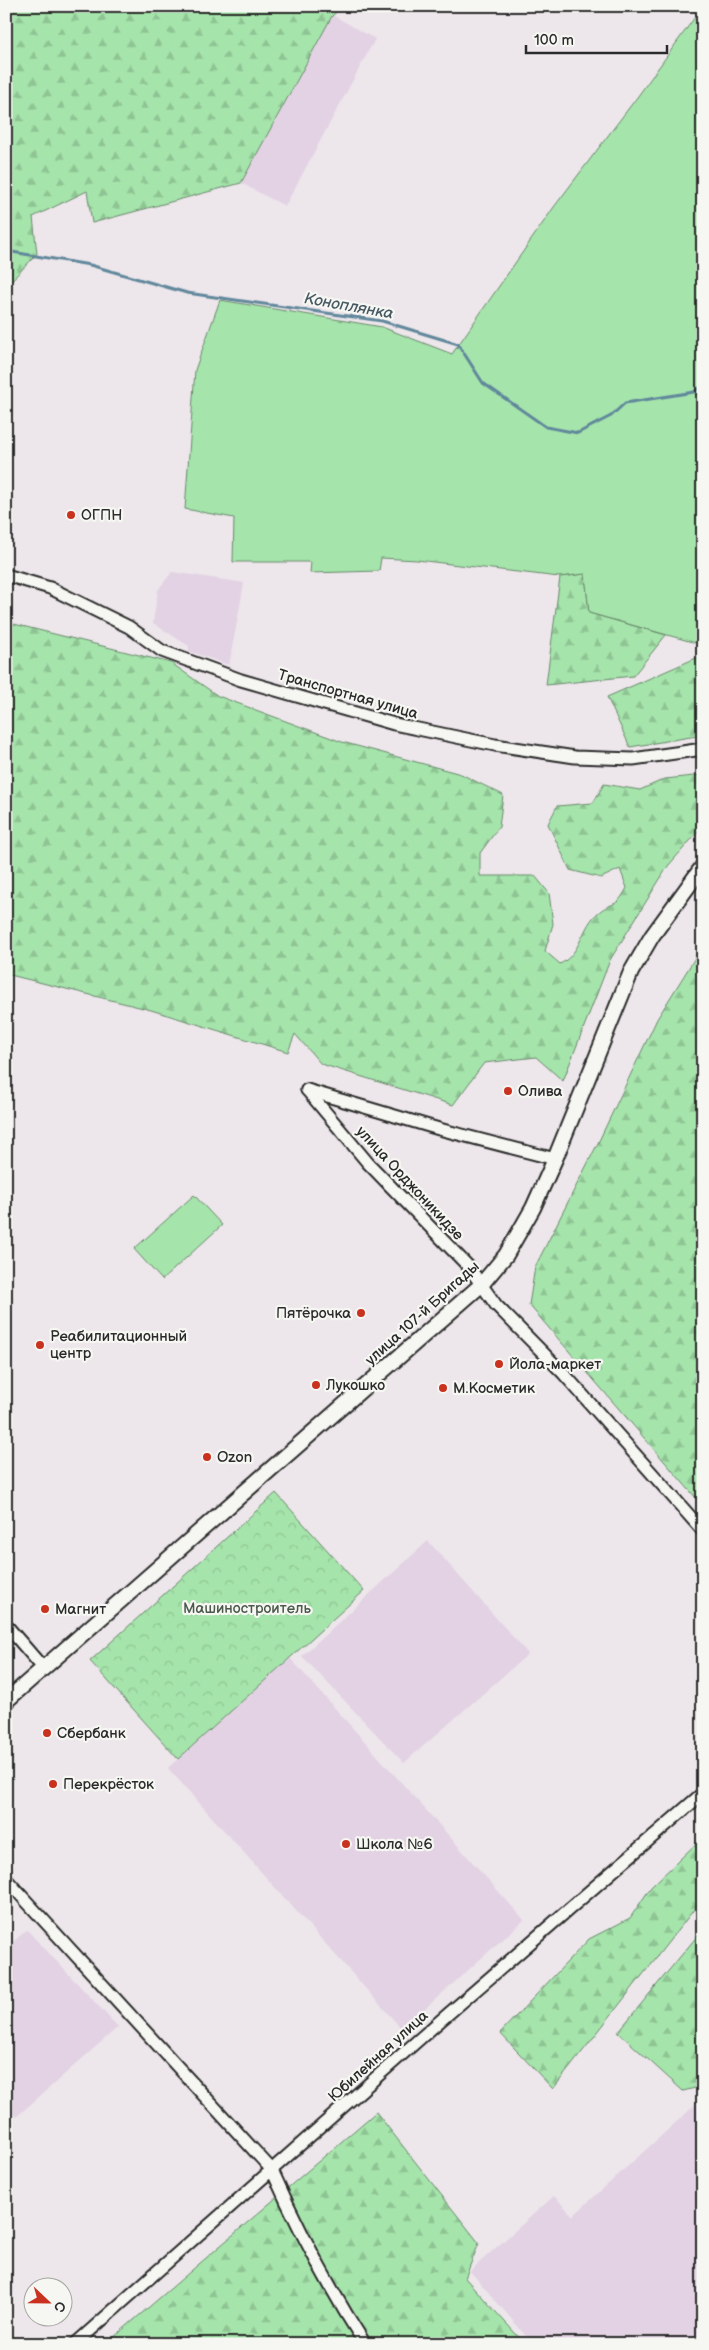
<svg xmlns="http://www.w3.org/2000/svg" width="709" height="2350" viewBox="0 0 709 2350" font-family="'Balsamiq Sans',sans-serif">
  <defs>
    <pattern id="forest-firs" width="22" height="20" patternUnits="userSpaceOnUse" patternTransform="scale(1.25)"><rect width="22" height="20" fill="#a5e4ab"/><path d="M5 1l3.5 6h-7zM16 11l3.5 6h-7z" fill="#8ec493"/></pattern>
    <pattern id="park-crowns" width="20" height="18" patternUnits="userSpaceOnUse" patternTransform="scale(1.25)"><rect width="20" height="18" fill="#a5e4ab"/><path d="M2 6a3 3 0 1 1 6 0M12 15a3 3 0 1 1 6 0" fill="none" stroke="#8ec493"/></pattern>
  </defs>
  <rect width="100%" height="100%" fill="#ede6eb"/>
  <filter id="ink" filterUnits="userSpaceOnUse"><feTurbulence type="fractalNoise" baseFrequency=".02" numOctaves="2"/><feDisplacementMap in="SourceGraphic" scale="10" xChannelSelector="R" yChannelSelector="G"/><feConvolveMatrix kernelMatrix="1 2 1 2 8 2 1 2 1" color-interpolation-filters="sRGB"/></filter>
  <g filter="url(#ink)">
    <!-- built -->
    <g fill="#e2d2e3">
      <path d="M332,15L375,39L285,206L241,183Z"/>
      <path d="M172,572L244,583L229,665L189,651V646L153,623L158,590Z"/>
      <path d="M428,1541L528,1654L404,1763L302,1656Z"/>
      <path d="M290,1658L524,1920L402,2029L168,1768Z"/>
      <path d="M27,1930L118,2027L16,2117L6,2107V1948Z"/>
      <path d="M703,2098V2344H533L470,2271L554,2196L573,2216Z"/>
    </g>
    <!-- forest -->
    <g fill="url(#forest-firs)" stroke="#68886b">
      <path d="M6,6H343L332,16L241,183L92,223L87,191L33,217L37,254L6,286Z"/>
      <path d="M585,574L589,613L666,635L633,676L546,685L560,577Z"/>
      <path d="M6,622L171,663L218,696L342,742L461,774L503,795L499,827L480,853V876H535L549,893L553,924L545,951L560,964C582,953 581,926 599,912C614,900 615,910 627,888L620,869L601,878L570,870L548,824L557,806L593,803L604,784L640,790L665,779L703,775V826L668,866L610,960L563,1081L536,1057L484,1063L453,1105L321,1064L295,1034L288,1052L151,1010L6,974Z"/>
      <path d="M703,655V735L630,747L607,697Z"/>
      <path d="M703,945V1506L529,1305L535,1267L598,1143L657,1019Z"/>
      <path d="M703,1837V1898L553,2089L500,2033L589,1939L630,1918L651,1887Z"/>
      <path d="M703,1929V2086L683,2091L618,2032Z"/>
      <path d="M376,2112L479,2243L465,2278L525,2344H106Z"/>
    </g>
    <!-- park -->
    <path fill="url(#park-crowns)" stroke="#68886b" d="M276,1493L364,1591L178,1759L90,1661Z"/>
    <!-- garden -->
    <g fill="#a5e4ab" stroke="#68886b">
      <path d="M703,6V645L589,613L585,574L559,577L417,560L381,558L379,571L310,573L311,562H233L234,518L185,509L195,370L220,300L382,327L452,354L554,207L638,96Z"/>
      <path d="M194,1195L222,1225L162,1280L134,1249Z"/>
    </g>
    <g fill="none" stroke-linecap="round" stroke-linejoin="round">
      <!-- stream -->
      <path stroke="#60879b" stroke-width="3" d="M6,251L90,265L187,293L382,321L458,344L483,383L546,427L578,433L611,416L625,403L694,392L703,385"/>
      <defs>
        <g id="minor">
          <path d="M6,575L50,588L129,627L162,651L241,680L394,724L495,745L575,757L633,759L703,749"/>
          <path d="M307,1090L368,1163L468,1266L496,1305L564,1374L703,1531"/>
          <path d="M307,1090L439,1129L555,1159"/>
          <path d="M6,1625L44,1669"/>
          <path d="M6,1879L272,2170C299,2231 329,2288 365,2344"/>
          <path d="M75,2344L432,2028L703,1793"/>
        </g>
        <path id="major" d="M6,1701L481,1285L506,1255L533,1208L555,1159L631,972L652,936L703,866"/>
      </defs>
      <!-- minor casing -->
      <use href="#minor" stroke="#2b2b2b" stroke-width="15"/>
      <!-- major casing -->
      <use href="#major" stroke="#2b2b2b" stroke-width="18"/>
      <!-- minor -->
      <use href="#minor" stroke="#f6f6f2" stroke-width="11"/>
      <!-- major -->
      <use href="#major" stroke="#f6f6f2" stroke-width="14"/>
    </g>
  </g>
  <!-- markers -->
  <g fill="#c8321e" stroke="#f6f6f2" stroke-width="2">
    <circle cx="71" cy="515" r="5"/>
    <circle cx="508" cy="1091" r="5"/>
    <circle cx="361" cy="1313" r="5"/>
    <circle cx="40" cy="1345" r="5"/>
    <circle cx="499" cy="1364" r="5"/>
    <circle cx="316" cy="1385" r="5"/>
    <circle cx="443" cy="1388" r="5"/>
    <circle cx="207" cy="1457" r="5"/>
    <circle cx="45" cy="1609" r="5"/>
    <circle cx="47" cy="1733" r="5"/>
    <circle cx="53" cy="1784" r="5"/>
    <circle cx="346" cy="1844" r="5"/>
  </g>
  <g text-anchor="middle" stroke-width="4.5" stroke-linejoin="round" paint-order="stroke">
    <!-- poi labels -->
    <g font-size="15" fill="#2b2b2b" stroke="#f6f6f2" text-anchor="start">
      <text x="81" y="520">ОГПН</text>
      <text x="518" y="1096">Олива</text>
      <text x="351" y="1318" text-anchor="end">Пятёрочка</text>
      <text x="50" y="1341">Реабилитационный<tspan x="50" dy="17">центр</tspan></text>
      <text x="509" y="1369">Йола-маркет</text>
      <text x="326" y="1390">Лукошко</text>
      <text x="453" y="1393">М.Косметик</text>
      <text x="217" y="1462">Ozon</text>
      <text x="55" y="1614">Магнит</text>
      <text x="57" y="1738">Сбербанк</text>
      <text x="63" y="1789">Перекрёсток</text>
      <text x="356" y="1849">Школа №6</text>
    </g>
    <!-- street labels -->
    <g font-size="15" fill="#2b2b2b" stroke="#f6f6f2">
      <text transform="translate(348 694) rotate(16)" y="5">Транспортная улица</text>
      <text transform="translate(410 1183) rotate(47)" y="5">улица Орджоникидзе</text>
      <text transform="translate(422 1313) rotate(-42)" y="5">улица 107-й Бригады</text>
      <text transform="translate(378 2056) rotate(-42)" y="5">Юбилейная улица</text>
    </g>
    <!-- park labels -->
    <g font-size="15" fill="#4a594b" stroke="#f6f6f2">
      <text x="247" y="1613">Машиностроитель</text>
    </g>
    <!-- water labels -->
    <g font-size="16" font-style="italic" fill="#465963" stroke="#f6f6f2">
      <text transform="translate(349 305) rotate(10)" y="6">Коноплянка</text>
    </g>
  </g>
  <!-- margin -->
  <rect width="709" height="2350" fill="none" stroke="#f6f6f2" stroke-width="25"/>
  <rect x="12" y="12" width="684" height="2325" fill="none" stroke="#2b2b2b" stroke-width="2" filter="url(#ink)"/>
  <!-- north arrow -->
  <g transform="translate(48 2302) rotate(112)"><circle r="24" fill="#f6f6f2" stroke="#a5a5a2"/>
  <path d="M0-4L9 19L0 12L-9 19Z" fill="#c8321e"/>
  <text y="-8" font-size="14" font-weight="bold" text-anchor="middle" fill="#2b2b2b">С</text>
  </g>
  <!-- scale -->
  <path d="M526 45v8h141v-8" fill="none" stroke="#2b2b2b" stroke-width="2.5"/>
  <text x="534" y="45" font-size="15" fill="#2b2b2b" stroke="#f6f6f2" stroke-width="4" paint-order="stroke">100 m</text>
</svg>
